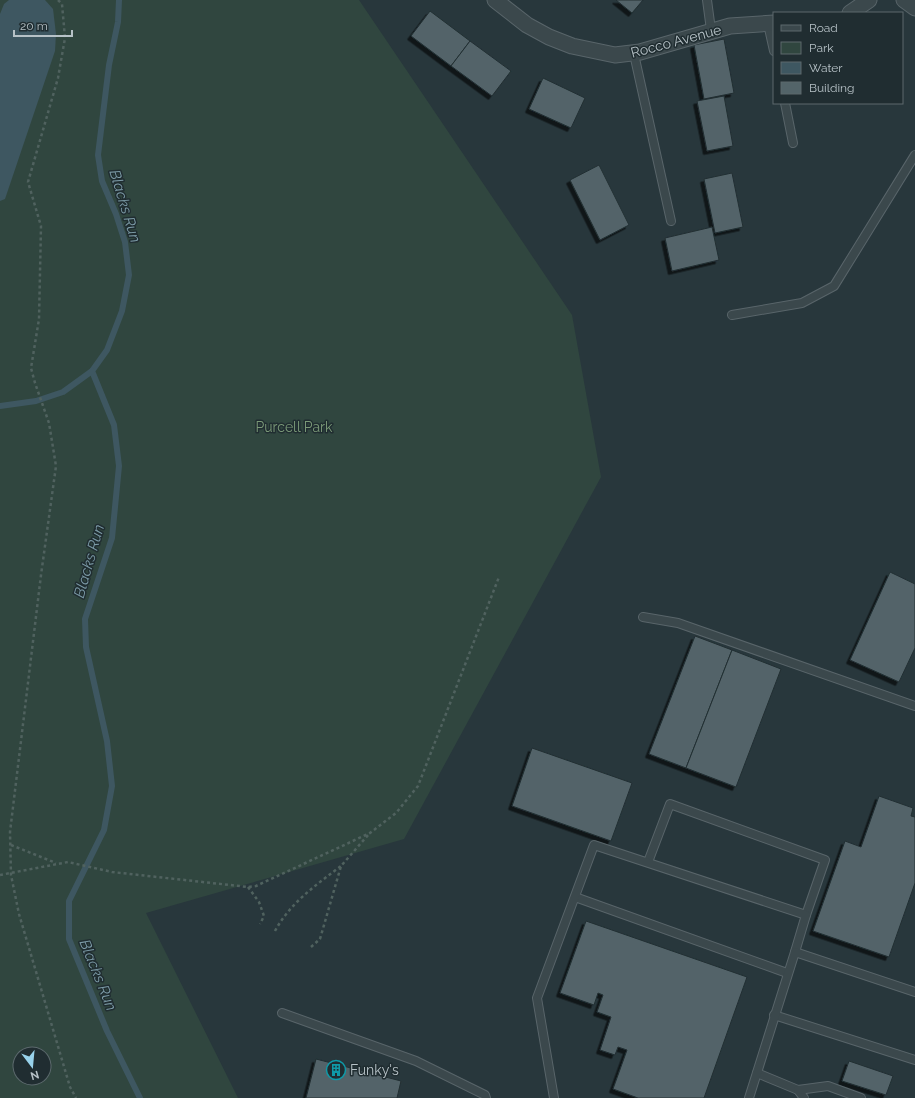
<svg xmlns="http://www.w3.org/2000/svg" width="915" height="1098" viewBox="0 0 915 1098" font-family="Raleway,sans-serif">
  <defs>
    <filter id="shadow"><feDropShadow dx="-3.5" dy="3.5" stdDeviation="0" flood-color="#0009"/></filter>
  </defs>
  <rect width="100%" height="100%" fill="#28373c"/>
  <!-- green -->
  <path fill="#30463f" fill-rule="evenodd" d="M0,0H359L572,315L601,477L404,839L146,913L238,1098H0ZM20,1054H44V1078H20Z"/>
  <!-- water -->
  <path fill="#3e5761" d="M9,0H45L53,9L56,34L55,51L5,199L0,201V14L4,4Z"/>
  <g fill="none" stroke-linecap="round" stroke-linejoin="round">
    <!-- stream -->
    <g stroke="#3e5761" stroke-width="6">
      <path d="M119,0L118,22L109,65L98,155L102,181L116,214L125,242L129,275L122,311L107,350L92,371L114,425L119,466L112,538L85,619L86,647L107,741L112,786L104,830L69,901V939L107,1031L140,1098"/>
      <path d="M0,406L36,401L63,392L92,371"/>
    </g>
  </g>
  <!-- building -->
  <g fill="#536469" stroke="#222f33" filter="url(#shadow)">
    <path d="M616,0H643L632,13Z"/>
    <path d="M430,11L470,41L451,66L411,36Z"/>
    <path d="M724,39L734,93L704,99L694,45Z"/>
    <path d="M470,41L511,71L492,96L451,66Z"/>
    <path d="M543,78L585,98L571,128L529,109Z"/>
    <path d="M724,96L733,146L707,151L697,101Z"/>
    <path d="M599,165L629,225L600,240L570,180Z"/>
    <path d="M732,173L743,227L715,233L704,179Z"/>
    <path d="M712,227L719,260L672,271L665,238Z"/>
    <path d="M890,572L915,584V648L899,682L850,660Z"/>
    <path d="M695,636L732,650L686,768L649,754Z"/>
    <path d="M732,650L781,669L736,787L686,768Z"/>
    <path d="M532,748L632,783L611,841L512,806Z"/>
    <path d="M879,796L913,808L911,816L915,817V883L889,957L813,931L845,841L861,847Z"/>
    <path d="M586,921L747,977L704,1098H638L613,1089L627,1050L618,1047L615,1055L600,1050L611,1017L597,1012L603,995L598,993L594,1005L560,993Z"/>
    <path d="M316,1059L401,1081L397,1098H306Z"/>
    <path d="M849,1061L893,1076L886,1095L842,1081Z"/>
  </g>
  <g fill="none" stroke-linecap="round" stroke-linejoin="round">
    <defs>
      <g id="service">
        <path d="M707,0L711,30"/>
        <path d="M768,24L774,51"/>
        <path d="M634,54L671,221"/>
        <path d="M785,103L793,143"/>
        <path d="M732,315L802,303L834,286L915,155"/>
        <path d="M643,617L678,623L915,706"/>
        <path d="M648,862L670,804L825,860L806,915"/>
        <path d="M575,897L787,973"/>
        <path d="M282,1013L416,1061L485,1095L486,1098"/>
        <path d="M774,1015L915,1060"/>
        <path d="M757,1073L798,1090L804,1098"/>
        <path d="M798,1090L828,1086L861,1098"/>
        <path d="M554,1098L537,998L594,845L806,915L795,952"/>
        <path d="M749,1098L795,952L915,992"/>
      </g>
      <g id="minor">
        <path d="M495,0L527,25L549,37L572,46L615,55L640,52L730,26L774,23"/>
        <path d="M904,0L915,8"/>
        <path d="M850,13L869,0"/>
      </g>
    </defs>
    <!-- service casing -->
    <use href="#service" stroke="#59656a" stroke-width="10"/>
    <!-- minor casing -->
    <use href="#minor" stroke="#59656a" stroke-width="17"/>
    <!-- path -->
    <g stroke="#50625f" stroke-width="2.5" stroke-dasharray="3 3" stroke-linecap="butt">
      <path d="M58,0L62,4L65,38L58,78L28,182L41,226L39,319L31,368L35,383L49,423L56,466L41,575L10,832L11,875L19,914L70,1087L76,1098"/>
      <path d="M11,845L56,863"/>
      <path d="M0,875L68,862L112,872L248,887L256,886L370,833L396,813L418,786L499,577"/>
      <path d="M248,887L259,902L264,916L260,924"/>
      <path d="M275,931C290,903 316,885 341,866"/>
      <path d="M311,947L320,939L341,866L369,834"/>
    </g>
    <!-- service -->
    <use href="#service" stroke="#3b484c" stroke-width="8"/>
    <!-- minor -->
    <use href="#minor" stroke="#3b484c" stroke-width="15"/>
  </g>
  <!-- icons -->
  <defs>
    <symbol id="building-ring" viewBox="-11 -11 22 22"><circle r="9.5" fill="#202d31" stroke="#0f9aa8" stroke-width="1.5"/><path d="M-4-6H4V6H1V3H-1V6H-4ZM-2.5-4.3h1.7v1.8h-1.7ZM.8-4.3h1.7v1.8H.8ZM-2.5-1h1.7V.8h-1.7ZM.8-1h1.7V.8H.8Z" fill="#0f9aa8"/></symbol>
  </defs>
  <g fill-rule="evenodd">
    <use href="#building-ring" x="325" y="1059" width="22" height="22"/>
  </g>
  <g text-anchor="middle" stroke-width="3" stroke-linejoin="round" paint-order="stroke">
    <!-- street labels -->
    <g font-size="14" fill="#b7c2c7" stroke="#202d31">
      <text transform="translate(676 41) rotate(-15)" y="5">Rocco Avenue</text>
    </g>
    <!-- park labels -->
    <g font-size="14" fill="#7b9a78" stroke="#202d31">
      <text x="294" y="432">Purcell Park</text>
    </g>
    <!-- poi labels -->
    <g font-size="14" fill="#b7c2c7" stroke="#202d31" text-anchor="start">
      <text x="350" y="1075">Funky's</text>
    </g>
    <!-- water labels -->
    <g font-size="15" font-style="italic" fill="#7c9ba7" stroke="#202d31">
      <text transform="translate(125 206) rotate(73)" y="5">Blacks Run</text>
      <text transform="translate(89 561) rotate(-74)" y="5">Blacks Run</text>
      <text transform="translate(98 975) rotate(68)" y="5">Blacks Run</text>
    </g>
  </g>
  <!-- legend -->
  <rect x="773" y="12" width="130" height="92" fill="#202d31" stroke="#5c696d"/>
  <rect x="781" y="25" width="20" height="6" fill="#3b484c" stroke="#5c696d"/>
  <text x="809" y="32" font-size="12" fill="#b7c2c7">Road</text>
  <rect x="781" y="42" width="20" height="12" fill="#30463f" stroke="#5c696d"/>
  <text x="809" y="52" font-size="12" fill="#b7c2c7">Park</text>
  <rect x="781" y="62" width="20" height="12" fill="#3e5761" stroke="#5c696d"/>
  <text x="809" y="72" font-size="12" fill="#b7c2c7">Water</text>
  <rect x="781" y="82" width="20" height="12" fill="#536469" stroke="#5c696d"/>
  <text x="809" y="92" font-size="12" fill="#b7c2c7">Building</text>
  <!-- north arrow -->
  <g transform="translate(32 1066) rotate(164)"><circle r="19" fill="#202d31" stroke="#5c696d"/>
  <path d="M0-3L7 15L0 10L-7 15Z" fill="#98d2eb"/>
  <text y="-6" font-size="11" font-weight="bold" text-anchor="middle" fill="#b7c2c7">N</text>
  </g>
  <!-- scale -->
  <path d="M14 30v6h58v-6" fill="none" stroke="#b7c2c7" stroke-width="2"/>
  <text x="20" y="30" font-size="12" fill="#b7c2c7" stroke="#202d31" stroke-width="3" paint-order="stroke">20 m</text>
</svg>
